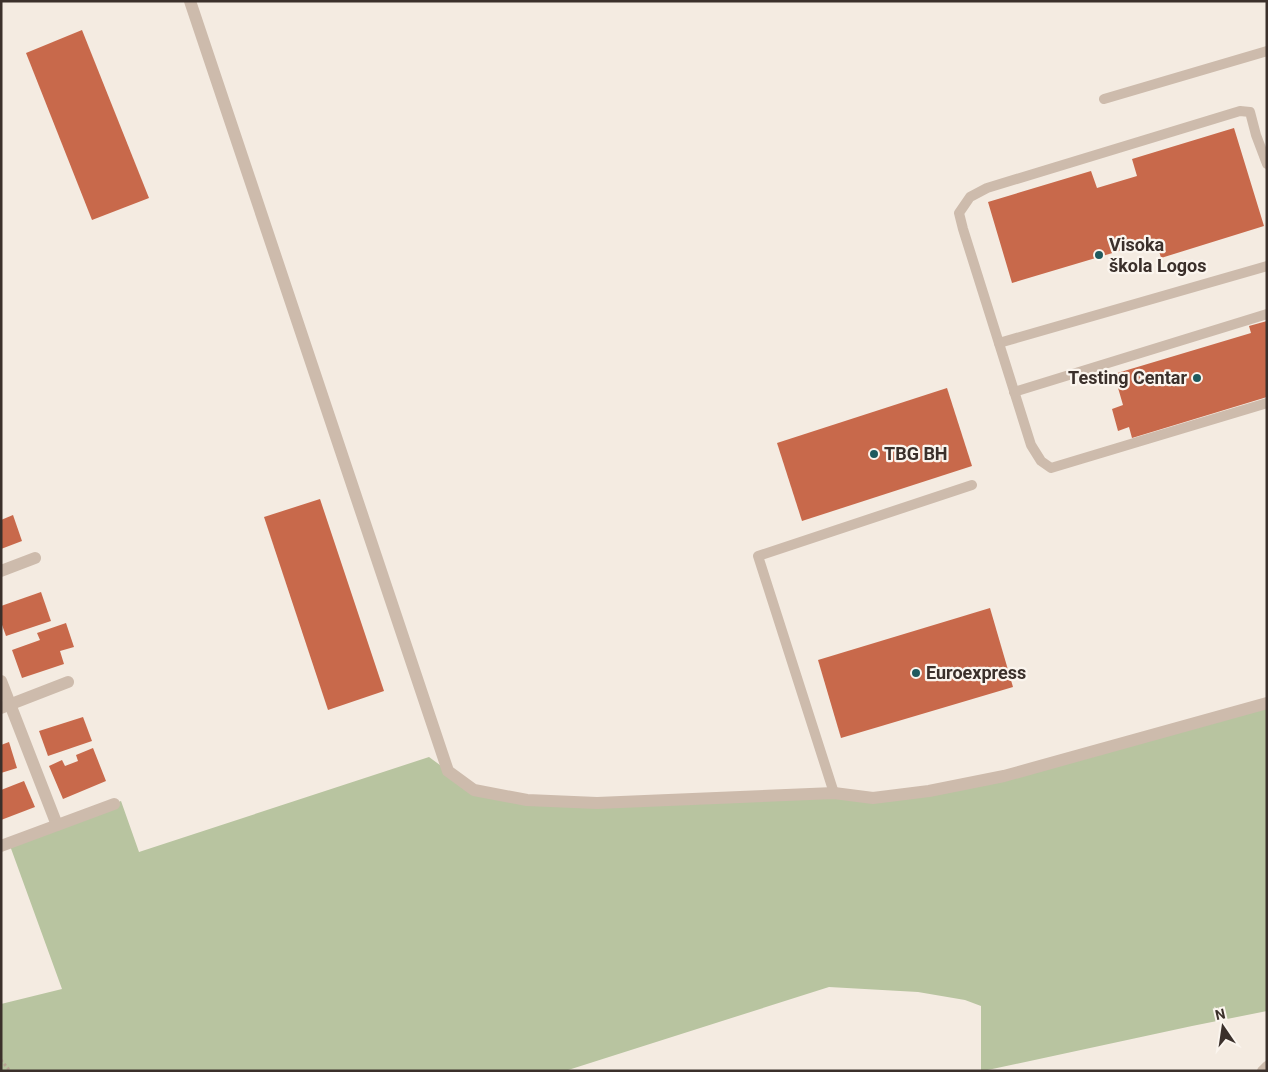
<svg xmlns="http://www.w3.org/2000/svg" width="1268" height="1072" viewBox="0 0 1268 1072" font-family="Roboto,sans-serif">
  <rect width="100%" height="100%" fill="#f4ebe1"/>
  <!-- green -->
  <path fill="#b8c4a0" d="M1267,703V1011L1192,1026L983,1071H981V1006L965,1000L918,992L829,987L565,1071H1V1004L62,989L9,843L121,801L139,852L429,757L474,790L527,800L929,791Z"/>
  <!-- building -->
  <g fill="#c8694b">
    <path d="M82,30L149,198L92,220L26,53Z"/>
    <path d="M1234,128L1264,226L1161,258L1156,240L1012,283L988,202L1091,171L1097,188L1137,176L1132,159Z"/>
    <path d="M1267,321V397L1132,438L1129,427L1118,431L1112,409L1123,405L1114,374L1251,333L1249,326Z"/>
    <path d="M947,388L972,466L802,521L777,443Z"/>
    <path d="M320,499L384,691L328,710L264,517Z"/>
    <path d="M13,515L22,541L1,549V520Z"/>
    <path d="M41,592L51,621L6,636L1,622V606Z"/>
    <path d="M990,608L1013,687L841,738L818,660Z"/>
    <path d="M66,623L74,647L60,651L64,664L22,678L12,650L40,640L37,633Z"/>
    <path d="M83,717L92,741L48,756L39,731Z"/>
    <path d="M9,742L17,768L1,773V745Z"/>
    <path d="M93,748L106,781L63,799L49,766L62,760L65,766L78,761L76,755Z"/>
    <path d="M24,781L35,807L1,820V790Z"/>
  </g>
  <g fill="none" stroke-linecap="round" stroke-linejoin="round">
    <!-- path -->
    <path stroke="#b9a596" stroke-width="3" stroke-dasharray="2.5 2.5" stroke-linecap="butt" d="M1,1060L10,1071"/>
    <!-- lane -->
    <g stroke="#cdbbac" stroke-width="10">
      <path d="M1104,99L1267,51"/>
      <path d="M1267,164L1256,135L1250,112L1240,111L987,188L970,197L959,213L963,229L1031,445L1041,461L1051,468L1267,403"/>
      <path d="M999,343L1267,266"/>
      <path d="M1014,392L1267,314"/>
      <path d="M834,793L758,556L972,485"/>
      <path d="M1262,1071L1267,1066"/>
    </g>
    <!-- street -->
    <g stroke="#cdbbac" stroke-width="12">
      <path d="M190,1L448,771L474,790L527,800L597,803L834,793L873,798L929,791L1004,776L1267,703"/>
      <path d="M1,571L35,558"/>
      <path d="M1,681L57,825"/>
      <path d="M1,708L68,682"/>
      <path d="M1,846L114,804"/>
    </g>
  </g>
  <!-- markers -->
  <g fill="#1f5a5e" stroke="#fbf5ee" stroke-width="2">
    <circle cx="1099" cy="255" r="5"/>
    <circle cx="1197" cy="378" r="5"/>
    <circle cx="874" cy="454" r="5"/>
    <circle cx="916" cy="673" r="5"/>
  </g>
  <g text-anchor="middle" stroke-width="4.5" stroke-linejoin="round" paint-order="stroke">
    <!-- poi labels -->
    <g font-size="18" font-weight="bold" fill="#3b302b" stroke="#fbf5ee" text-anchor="start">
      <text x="1109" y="251">Visoka<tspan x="1109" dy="21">škola Logos</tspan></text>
      <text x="1187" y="384" text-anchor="end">Testing Centar</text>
      <text x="884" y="460">TBG BH</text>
      <text x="926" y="679">Euroexpress</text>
    </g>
  </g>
  <!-- border -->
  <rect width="1268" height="1072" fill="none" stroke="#3b302b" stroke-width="5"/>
  <!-- north arrow -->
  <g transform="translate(1223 1027) rotate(347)" stroke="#fbf5ee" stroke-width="4" paint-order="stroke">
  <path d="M0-4L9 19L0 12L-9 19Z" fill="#3b302b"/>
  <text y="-8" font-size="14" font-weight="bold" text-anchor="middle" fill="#3b302b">N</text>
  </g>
</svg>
